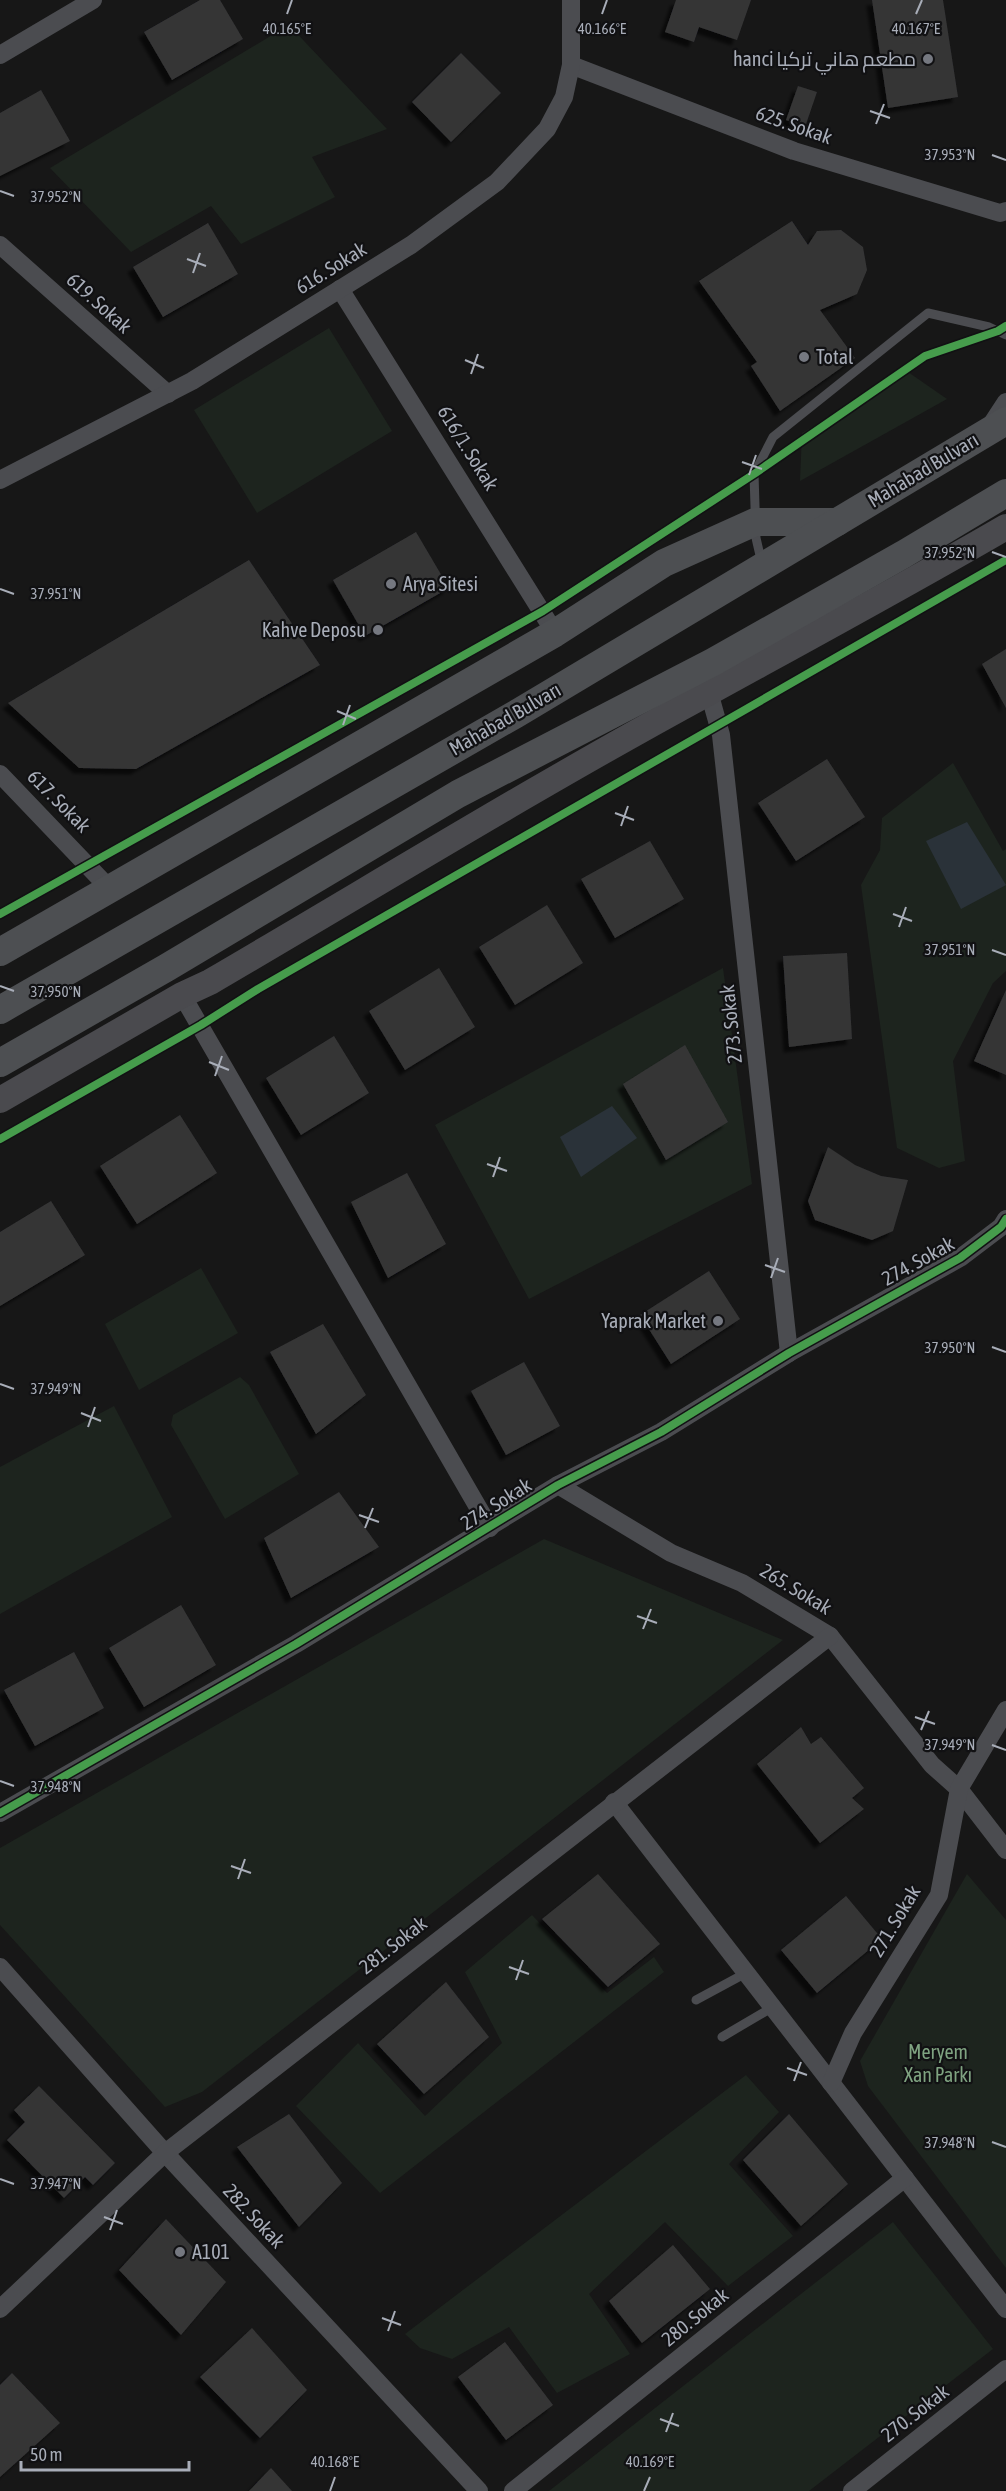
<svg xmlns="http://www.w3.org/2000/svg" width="1006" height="2491" viewBox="0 0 1006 2491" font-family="'Asap Condensed',Cairo,sans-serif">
  <defs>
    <filter id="shadow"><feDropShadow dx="-5.5" dy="5.5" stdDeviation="1.5" flood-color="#0009"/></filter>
  </defs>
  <rect width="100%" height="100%" fill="#171717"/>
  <!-- green -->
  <g fill="#1d241e">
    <path d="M289,25L387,129L312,157L335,197L241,244L211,206L131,252L50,168Z"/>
    <path d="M329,328L392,431L257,513L194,410Z"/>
    <path d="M908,372L947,399L800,481L802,433Z"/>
    <path d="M953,763L1003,851L1006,849V971L993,983L953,1061L965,1161L939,1168L897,1148L861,885L880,850L882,818Z"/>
    <path d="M723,968L752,1184L529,1299L435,1125Z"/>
    <path d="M201,1268L238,1333L139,1390L105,1324Z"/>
    <path d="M240,1377L249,1385L299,1474L225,1519L171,1425L173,1415Z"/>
    <path d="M114,1406L172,1517L0,1614V1467Z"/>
    <path d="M544,1539L783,1640L202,2092L165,2107L0,1925V1848Z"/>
    <path d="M967,1874L1006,1920V2268L868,2086L860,2061Z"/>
    <path d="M532,1915L607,1993L654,1957L664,1972L380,2193L296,2106L358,2043L425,2116L502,2043L465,1972Z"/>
    <path d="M746,2075L779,2112L729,2164L793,2236L728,2286L665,2222L589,2294L630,2354L557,2393L509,2327L452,2359L420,2348L405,2334Z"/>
    <path d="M893,2222L993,2349L809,2491H549Z"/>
  </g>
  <!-- water -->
  <g fill="#2a3239">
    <path d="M967,822L1006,885L961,909L926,841Z"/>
    <path d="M612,1106L637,1138L581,1177L560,1137Z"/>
  </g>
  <!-- building -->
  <g fill="#353536" filter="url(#shadow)">
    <path d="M200,0H220L243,39L172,80L144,32Z"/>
    <path d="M676,0H751L737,40L699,27L694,42L665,32Z"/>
    <path d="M872,0H943L958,97L888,108Z"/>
    <path d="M461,53L501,93L451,142L412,102Z"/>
    <path d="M798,86L817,92L805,127L786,120Z"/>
    <path d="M41,90L70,141L0,176V113Z"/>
    <path d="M792,221L808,245L817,231L841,230L863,247L867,270L857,294L820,310L855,358L780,411L751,366L757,362L699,281Z"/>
    <path d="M208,223L238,274L163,317L133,267Z"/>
    <path d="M416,532L449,588L365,636L333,580Z"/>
    <path d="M249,560L320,665L136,769L79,768L8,703Z"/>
    <path d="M1006,649V708L982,664Z"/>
    <path d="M827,759L865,817L796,861L758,803Z"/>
    <path d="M650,841L684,899L615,938L581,879Z"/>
    <path d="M547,905L583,963L515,1005L479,947Z"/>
    <path d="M847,953L852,1039L789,1047L783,956Z"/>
    <path d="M439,968L475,1027L405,1070L369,1011Z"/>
    <path d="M1006,990V1075L974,1061Z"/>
    <path d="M334,1036L369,1093L301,1135L266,1078Z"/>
    <path d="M685,1045L728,1122L666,1160L623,1084Z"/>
    <path d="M180,1115L217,1173L137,1224L100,1166Z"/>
    <path d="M828,1147L855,1165L881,1176L908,1180L893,1231L872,1240L815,1220L808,1201Z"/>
    <path d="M407,1173L446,1244L388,1278L351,1202Z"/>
    <path d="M51,1201L85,1255L0,1306V1232Z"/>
    <path d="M709,1271L740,1319L671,1364L640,1315Z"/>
    <path d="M323,1324L366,1395L316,1434L270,1352Z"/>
    <path d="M524,1362L560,1426L506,1455L471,1391Z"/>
    <path d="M339,1492L379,1547L291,1598L264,1538Z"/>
    <path d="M181,1605L216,1665L144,1707L109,1648Z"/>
    <path d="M74,1652L104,1708L35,1746L4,1690Z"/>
    <path d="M801,1727L811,1744L821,1737L864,1788L852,1798L864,1809L820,1843L757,1764Z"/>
    <path d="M598,1874L660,1944L608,1987L542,1919Z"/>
    <path d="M846,1896L882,1939L817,1993L781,1950Z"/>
    <path d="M446,1982L489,2037L424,2094L377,2044Z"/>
    <path d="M39,2086L115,2163L93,2185L85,2177L64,2198L7,2140L25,2122L14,2110Z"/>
    <path d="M289,2114L342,2183L299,2227L237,2147Z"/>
    <path d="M789,2114L848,2184L801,2226L743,2160Z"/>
    <path d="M166,2219L226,2282L181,2335L119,2270Z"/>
    <path d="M673,2245L710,2289L642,2343L609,2301Z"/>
    <path d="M252,2328L307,2390L260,2438L200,2377Z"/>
    <path d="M505,2342L553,2405L506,2440L458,2377Z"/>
    <path d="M12,2373L60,2423L0,2477V2385Z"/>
    <path d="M271,2468L292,2491H249Z"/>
  </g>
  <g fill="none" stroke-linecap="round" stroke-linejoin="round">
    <!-- service -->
    <g stroke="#4b4c50" stroke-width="9">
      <path d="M762,564L756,538L754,474L773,437L928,313L989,327L1006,335"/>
      <path d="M696,2000L746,1973"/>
      <path d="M722,2037L773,2007"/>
    </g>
    <!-- minor -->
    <g stroke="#4b4c50" stroke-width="18">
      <path d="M0,55L93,0"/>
      <path d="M571,65L794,151L1000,213L1006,211"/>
      <path d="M0,245L168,394"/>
      <path d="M340,289L555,633"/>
      <path d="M989,428L1006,402"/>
      <path d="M0,480L192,381L411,245L497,182L547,129L564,97L571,65V0"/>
      <path d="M709,692L721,735L789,1353"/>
      <path d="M0,774L109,888"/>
      <path d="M182,995L490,1528"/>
      <path d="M558,1485L671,1553L742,1583L830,1636L932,1765L959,1789L1006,1850"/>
      <path d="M614,1802L1006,2309"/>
      <path d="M0,1813L296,1644L558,1485L661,1432L789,1353L960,1258L1001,1227L1006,1219"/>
      <path d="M0,1967L165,2153L479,2491"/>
      <path d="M831,2083L853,2033L939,1895L959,1789L1006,1710"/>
      <path d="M0,2309L165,2153L830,1636"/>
      <path d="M513,2491L905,2178"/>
      <path d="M852,2491L1006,2369"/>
    </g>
    <!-- secondary -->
    <path stroke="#4a4a4e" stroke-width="26" d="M0,1100L182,995L210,982C376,885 540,784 708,693C808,638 908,584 1006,527"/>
    <!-- primary -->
    <g stroke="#4d4f52" stroke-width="28">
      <path d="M0,952L555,633L664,563L755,522H837"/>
      <path d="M0,1010L516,714L1006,421"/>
      <path d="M0,1063L166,968L458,794L713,662L904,554L1006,493"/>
    </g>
    <defs>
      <g id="cycleway">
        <path d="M0,914L543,611L754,474L925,356L998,331L1006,326"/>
        <path d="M0,1139L201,1025L258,989L1006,560"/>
        <path d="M0,1813L296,1644L558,1485L661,1432L789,1353L960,1258L1001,1227L1006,1219"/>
      </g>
    </defs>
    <!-- cycleway casing -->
    <use href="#cycleway" stroke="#111113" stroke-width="11"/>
    <!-- cycleway -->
    <use href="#cycleway" stroke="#469c4c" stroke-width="8"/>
  </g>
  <!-- ticks -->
  <path fill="none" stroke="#a8adb8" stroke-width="2" d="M287,14L292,0M602,14L607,0M916,14L922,0M870,111L890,118M876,124L884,104M992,155L1006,160M0,191L14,196M187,259L206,266M193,273L200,253M465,360L484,368M471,374L478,354M742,462L762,469M749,475L756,455M992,552L1006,557M0,589L14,594M337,711L356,719M343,725L350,705M615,813L634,820M621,826L628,806M893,914L912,921M899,927L906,907M992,950L1006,955M0,986L14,991M209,1062L229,1070M215,1076L222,1056M487,1164L507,1171M493,1177L500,1157M765,1265L785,1272M771,1278L778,1258M992,1347L1006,1352M0,1384L14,1389M81,1413L101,1421M88,1427L95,1407M359,1515L379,1522M365,1528L373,1508M637,1616L657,1623M643,1629L651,1609M915,1717L935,1724M921,1730L929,1711M992,1745L1006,1750M0,1781L14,1786M231,1866L251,1873M238,1879L245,1859M509,1967L529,1974M516,1980L523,1960M787,2068L807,2075M794,2081L801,2062M992,2142L1006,2147M0,2179L14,2184M104,2217L123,2224M110,2230L117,2210M382,2318L401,2325M388,2331L395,2311M660,2419L679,2426M666,2432L673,2413M330,2491L335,2477M644,2491L650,2477"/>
  <!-- markers -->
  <g fill="#757880" stroke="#111113" stroke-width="2">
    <circle cx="928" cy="59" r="6"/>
    <circle cx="804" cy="357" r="6"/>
    <circle cx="391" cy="584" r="6"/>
    <circle cx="378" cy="630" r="6"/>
    <circle cx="718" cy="1321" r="6"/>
    <circle cx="180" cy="2252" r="6"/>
  </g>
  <g text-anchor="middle" stroke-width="4.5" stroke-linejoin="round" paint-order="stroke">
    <!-- poi labels -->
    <g font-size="20" fill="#a8adb8" stroke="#111113" text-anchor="end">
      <text x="916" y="66">hanci مطعم هاني تركيا</text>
      <text x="816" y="364" text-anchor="start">Total</text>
      <text x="403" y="591" text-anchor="start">Arya Sitesi</text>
      <text x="366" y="637">Kahve Deposu</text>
      <text x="706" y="1328">Yaprak Market</text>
      <text x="192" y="2259" text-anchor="start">A101</text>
    </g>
    <!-- street labels -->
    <g font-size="20" fill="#a8adb8" stroke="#111113">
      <text transform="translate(794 125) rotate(19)" y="7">625. Sokak</text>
      <text transform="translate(331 268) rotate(-32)" y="7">616. Sokak</text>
      <text transform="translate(99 303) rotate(42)" y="7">619. Sokak</text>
      <text transform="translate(468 448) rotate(58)" y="7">616/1. Sokak</text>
      <text transform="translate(923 470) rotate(-31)" y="7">Mahabad Bulvarı</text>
      <text transform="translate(505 719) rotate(-30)" y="7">Mahabad Bulvarı</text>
      <text transform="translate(59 801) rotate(45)" y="7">617. Sokak</text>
      <text transform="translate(731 1024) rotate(-96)" y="7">273. Sokak</text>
      <text transform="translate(918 1261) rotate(-29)" y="7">274. Sokak</text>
      <text transform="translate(496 1504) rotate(-32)" y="7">274. Sokak</text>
      <text transform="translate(796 1589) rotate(31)" y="7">265. Sokak</text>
      <text transform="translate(895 1921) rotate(-59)" y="7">271. Sokak</text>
      <text transform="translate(393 1945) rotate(-38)" y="7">281. Sokak</text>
      <text transform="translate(254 2216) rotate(47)" y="7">282. Sokak</text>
      <text transform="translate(695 2317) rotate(-39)" y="7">280. Sokak</text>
      <text transform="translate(915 2413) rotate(-38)" y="7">270. Sokak</text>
    </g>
    <!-- park labels -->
    <g font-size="20" fill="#7fa381" stroke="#111113">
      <text x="938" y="2059">Meryem<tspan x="938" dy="23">Xan Parkı</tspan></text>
    </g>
  </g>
  <g font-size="15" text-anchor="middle" fill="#a8adb8" stroke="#111113" stroke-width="4.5" stroke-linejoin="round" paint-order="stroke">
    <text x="602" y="34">40.166°E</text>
    <text x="916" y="34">40.167°E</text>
    <text x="287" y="34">40.165°E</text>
    <text x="950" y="160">37.953°N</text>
    <text x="56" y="202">37.952°N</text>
    <text x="950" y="558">37.952°N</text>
    <text x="56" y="599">37.951°N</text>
    <text x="950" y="955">37.951°N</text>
    <text x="56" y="997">37.950°N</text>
    <text x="950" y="1353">37.950°N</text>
    <text x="56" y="1394">37.949°N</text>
    <text x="950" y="1750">37.949°N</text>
    <text x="56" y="1792">37.948°N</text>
    <text x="950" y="2148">37.948°N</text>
    <text x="56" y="2189">37.947°N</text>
    <text x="335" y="2467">40.168°E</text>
    <text x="650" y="2467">40.169°E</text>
  </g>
  <!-- scale -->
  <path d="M21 2461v9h168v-9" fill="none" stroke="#a8adb8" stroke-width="3"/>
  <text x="30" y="2461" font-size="18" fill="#a8adb8" stroke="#111113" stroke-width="4.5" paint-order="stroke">50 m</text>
</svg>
